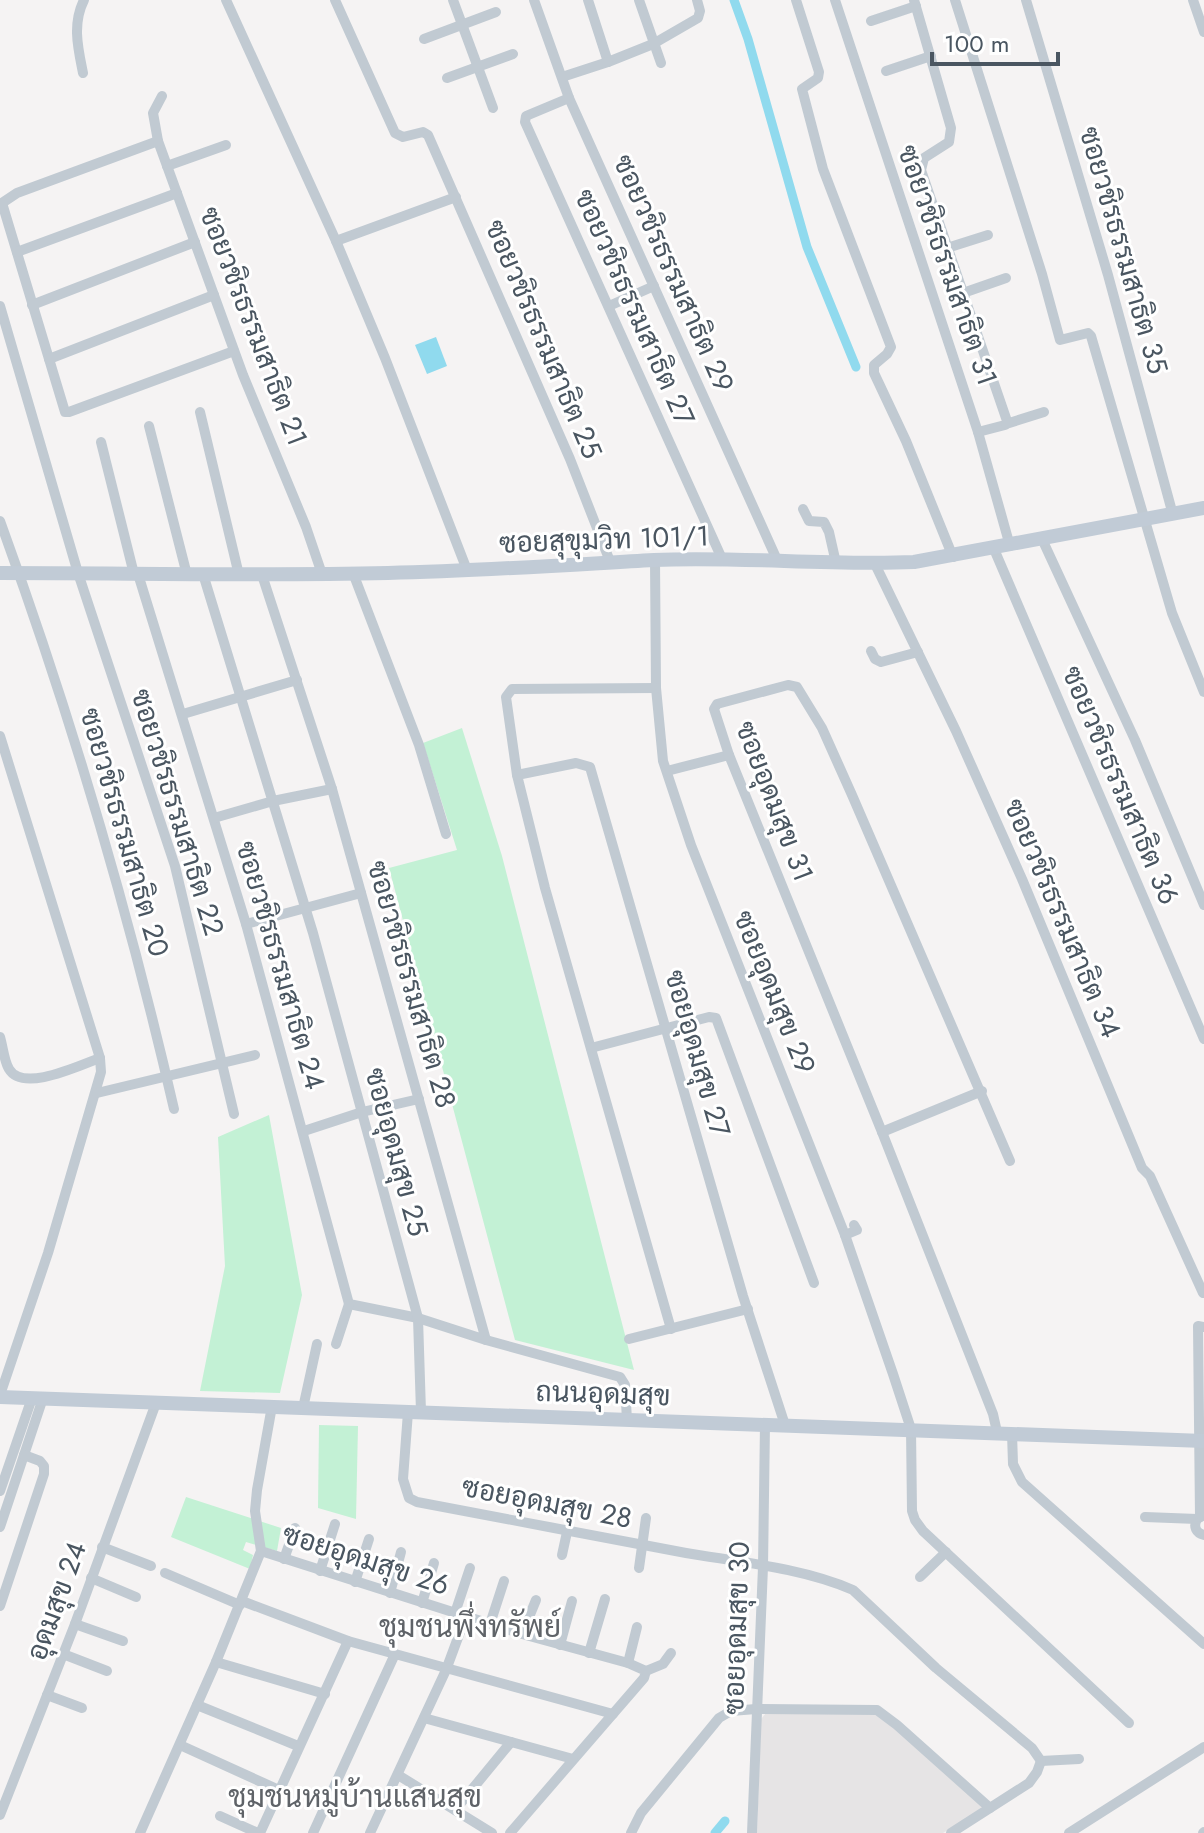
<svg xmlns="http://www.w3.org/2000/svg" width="1204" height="1833" viewBox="0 0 1204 1833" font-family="Jost,Sarabun,sans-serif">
  <rect width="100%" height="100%" fill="#f5f3f3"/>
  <!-- education -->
  <path fill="#e6e4e5" d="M766,1713H877L982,1806L980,1810L943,1833H757L761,1719Z"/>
  <!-- green -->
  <g fill="#c3f1d5">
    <path d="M462,728L502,856L634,1370L515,1340L389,868L457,850L423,743Z"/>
    <path d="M269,1115L302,1295L280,1393L200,1391L225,1266L218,1137Z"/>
    <path d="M319,1425L358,1426L356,1519L318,1508Z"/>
    <path d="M186,1497L281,1528L277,1551L246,1542L243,1550L253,1555L250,1569L171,1537Z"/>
  </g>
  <!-- water -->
  <path fill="#90daee" d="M436,337L447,366L427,374L415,345Z"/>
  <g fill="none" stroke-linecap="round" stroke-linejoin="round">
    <!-- canal -->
    <g stroke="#90daee" stroke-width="9">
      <path d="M734,0L748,39L807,247L856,367"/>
      <path d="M715,1833L725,1821"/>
    </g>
    <!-- street -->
    <g stroke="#c1cad2" stroke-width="10">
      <path d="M226,0L336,241L385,358L467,570"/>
      <path d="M335,0L395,133L403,137L423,132L428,135L570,459L611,564"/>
      <path d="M453,0L493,108"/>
      <path d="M534,0L569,98L778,562"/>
      <path d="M588,0L608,62L653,44L698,18L700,11L697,0"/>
      <path d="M639,0L661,63"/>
      <path d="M796,0L819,72L818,78L802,89L823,169L891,347L887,354L874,365V373L906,441L953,557"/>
      <path d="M835,0L978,432L1010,546"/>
      <path d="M914,0L951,128L949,142L924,158L921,170L1007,421L1005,425L978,432"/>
      <path d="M955,0L1042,274L1060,340L1088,333L1091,336L1172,613L1204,692"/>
      <path d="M1026,0L1108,275L1173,515"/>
      <path d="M1193,0L1204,32"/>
      <path d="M871,21L916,6"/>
      <path d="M424,39L496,12"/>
      <path d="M886,71L931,56"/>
      <path d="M83,73C78,48 72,24 84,0"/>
      <path d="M562,77L608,62"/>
      <path d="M447,78L513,54"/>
      <path d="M162,96L153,113L158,141L243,375L306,527L322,574"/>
      <path d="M569,98L526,116L525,122L723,561"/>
      <path d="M158,141L17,193L2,203L65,412H69L234,351"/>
      <path d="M167,166L226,145"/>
      <path d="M336,241L456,197"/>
      <path d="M947,248L988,235"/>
      <path d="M17,252L177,193"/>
      <path d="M963,293L1006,278"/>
      <path d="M32,305L195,242"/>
      <path d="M0,306L78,573L175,866L234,1114"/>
      <path d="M609,306L654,286"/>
      <path d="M49,359L214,295"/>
      <path d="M200,412L239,575"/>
      <path d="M1006,424L1044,412"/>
      <path d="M149,426L187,575"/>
      <path d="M101,442L134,574"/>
      <path d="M803,509L809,521L824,522L829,532L836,563"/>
      <path d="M0,521C70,713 128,909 174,1109"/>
      <path d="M1042,539L1135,740L1204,905"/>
      <path d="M994,549L1204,1039"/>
      <path d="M655,560L656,688L663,761L691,845L845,1235L893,1374L911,1429L912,1511L915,1520L923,1531L1129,1723"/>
      <path d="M875,564L956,731L1022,879L1142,1168L1150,1176L1203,1293"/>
      <path d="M353,573L419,745L446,834"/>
      <path d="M138,574L246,924L349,1304L418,1318L486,1340L332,789L262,575"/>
      <path d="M203,574L313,933L418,1318L421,1412"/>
      <path d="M871,651L875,659L881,662L918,652"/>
      <path d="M656,688L512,689L506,697L517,775L545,888L671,1329"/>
      <path d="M183,714L297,680"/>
      <path d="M0,736L100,1058L101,1072L48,1253L0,1395"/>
      <path d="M667,771L729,755"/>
      <path d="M517,775L576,763L590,767L743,1296L785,1425"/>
      <path d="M214,818L273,801L332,789"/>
      <path d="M246,924L361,893"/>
      <path d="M0,1037C3,1047 4,1061 9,1069C23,1093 80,1065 100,1058"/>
      <path d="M591,1048L709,1017L716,1018L814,1283"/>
      <path d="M97,1093L255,1055"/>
      <path d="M304,1131L362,1112L419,1099"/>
      <path d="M882,1132L982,1091"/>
      <path d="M845,1235L857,1230L854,1225"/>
      <path d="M629,1339L748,1309"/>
      <path d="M486,1340L620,1377L625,1385L627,1420"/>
      <path d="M336,1344L349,1304"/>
      <path d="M303,1408L317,1344"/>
      <path d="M408,1412L403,1479L409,1498L417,1502C507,1519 596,1536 686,1553C739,1562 803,1568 853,1590L936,1668L1032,1748L1041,1761"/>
      <path d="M997,1432L993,1414L882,1132L729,755L714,709L717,704L788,685L797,687L822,728L852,795L1010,1161"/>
      <path d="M1012,1433L1013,1464L1022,1482L1204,1644"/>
      <path d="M0,1491L32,1398"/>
      <path d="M1202,1516L1197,1519C1193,1527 1196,1533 1204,1535"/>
      <path d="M1145,1517L1197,1519"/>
      <path d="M1200,1517L1198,1326L1204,1327"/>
      <path d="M0,1527L43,1398"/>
      <path d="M102,1547L151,1566"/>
      <path d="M261,1551L522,1634L628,1663L646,1671L644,1678L510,1833"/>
      <path d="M562,1555L567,1532"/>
      <path d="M284,1559L295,1528"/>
      <path d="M639,1568L646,1518"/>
      <path d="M320,1571L335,1524"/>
      <path d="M165,1573L240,1605"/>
      <path d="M920,1577L946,1552"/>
      <path d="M91,1578L136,1597"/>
      <path d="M355,1582L369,1539"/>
      <path d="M390,1593L401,1552"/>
      <path d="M242,1601L348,1641L613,1714"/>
      <path d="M422,1603L434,1563"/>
      <path d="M0,1606L44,1474V1466L40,1461L24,1455"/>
      <path d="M455,1613L470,1568"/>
      <path d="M75,1624L123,1641"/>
      <path d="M490,1624L504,1581"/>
      <path d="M522,1634L536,1600"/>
      <path d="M560,1645L572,1601"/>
      <path d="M589,1653L605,1599"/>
      <path d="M63,1654L107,1671"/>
      <path d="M216,1662L325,1694"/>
      <path d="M628,1663L637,1627"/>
      <path d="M646,1671L663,1664L671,1653"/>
      <path d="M47,1695L82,1708"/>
      <path d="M197,1705L298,1746"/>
      <path d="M424,1718L573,1759"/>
      <path d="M180,1745L279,1790"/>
      <path d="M1041,1761L1079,1759"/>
      <path d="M398,1775L492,1833"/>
      <path d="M455,1810L511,1742"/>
      <path d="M0,1815L75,1624L156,1403"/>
      <path d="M220,1816L258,1833"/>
      <path d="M140,1833L216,1662L261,1551L255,1511L257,1490L272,1406"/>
      <path d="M260,1833L348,1641"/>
      <path d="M313,1833L395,1654"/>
      <path d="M370,1833L446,1670L466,1616"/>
      <path d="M631,1833L641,1813L719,1718L731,1711L756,1709L877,1710L897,1725L990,1808"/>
      <path d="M752,1833L763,1567L765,1424"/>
      <path d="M951,1833L1029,1783L1037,1772L1041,1761"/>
      <path d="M1069,1833L1204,1747"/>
      <path d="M1203,1833L1204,1832"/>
    </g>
    <!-- secondary -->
    <g stroke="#c1cbd6" stroke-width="14">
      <path d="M0,573C129,573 258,576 388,573C477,571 565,565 654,560C741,556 828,566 914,562L1204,508"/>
      <path d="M0,1397L1204,1441"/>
    </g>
  </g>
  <g text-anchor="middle" stroke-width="6" stroke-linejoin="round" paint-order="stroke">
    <!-- street labels -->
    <g font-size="28" fill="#4a5661" stroke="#fff">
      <text transform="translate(1124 250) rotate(74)" y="10">ซอยวชิรธรรมสาธิต 35</text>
      <text transform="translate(948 265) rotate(71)" y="10">ซอยวชิรธรรมสาธิต 31</text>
      <text transform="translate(674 273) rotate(66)" y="10">ซอยวชิรธรรมสาธิต 29</text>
      <text transform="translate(635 307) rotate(66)" y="10">ซอยวชิรธรรมสาธิต 27</text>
      <text transform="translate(254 326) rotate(69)" y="10">ซอยวชิรธรรมสาธิต 21</text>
      <text transform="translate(544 339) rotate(67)" y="10">ซอยวชิรธรรมสาธิต 25</text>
      <text transform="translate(604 539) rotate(-2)" y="10">ซอยสุขุมวิท 101/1</text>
      <text transform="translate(1121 785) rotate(67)" y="10">ซอยวชิรธรรมสาธิต 36</text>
      <text transform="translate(775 801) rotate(69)" y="10">ซอยอุดมสุข 31</text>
      <text transform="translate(178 812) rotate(73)" y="10">ซอยวชิรธรรมสาธิต 22</text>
      <text transform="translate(125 832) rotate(74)" y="10">ซอยวชิรธรรมสาธิต 20</text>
      <text transform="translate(1063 918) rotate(67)" y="10">ซอยวชิรธรรมสาธิต 34</text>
      <text transform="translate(281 965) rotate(74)" y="10">ซอยวชิรธรรมสาธิต 24</text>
      <text transform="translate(412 984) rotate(74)" y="10">ซอยวชิรธรรมสาธิต 28</text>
      <text transform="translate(775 992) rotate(68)" y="10">ซอยอุดมสุข 29</text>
      <text transform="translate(698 1053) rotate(74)" y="10">ซอยอุดมสุข 27</text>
      <text transform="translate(397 1152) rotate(75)" y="10">ซอยอุดมสุข 25</text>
      <text transform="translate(603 1393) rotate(2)" y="10">ถนนอุดมสุข</text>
      <text transform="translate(547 1502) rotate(11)" y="10">ซอยอุดมสุข 28</text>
      <text transform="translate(366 1559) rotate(18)" y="10">ซอยอุดมสุข 26</text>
      <text transform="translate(56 1601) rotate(-70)" y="10">อุดมสุข 24</text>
      <text transform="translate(736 1628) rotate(-88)" y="10">ซอยอุดมสุข 30</text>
    </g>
    <!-- neighbourhood labels -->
    <g font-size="30" fill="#5f6368" stroke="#fff">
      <text x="470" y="1637">ชุมชนพึ่งทรัพย์</text>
      <text x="355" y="1807">ชุมชนหมู่บ้านแสนสุข</text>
    </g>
  </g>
  <!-- scale -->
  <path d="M932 52v12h126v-12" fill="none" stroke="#4a5661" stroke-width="4"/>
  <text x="944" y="52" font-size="24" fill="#4a5661" stroke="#ffffff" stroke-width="6" paint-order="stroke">100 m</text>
</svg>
